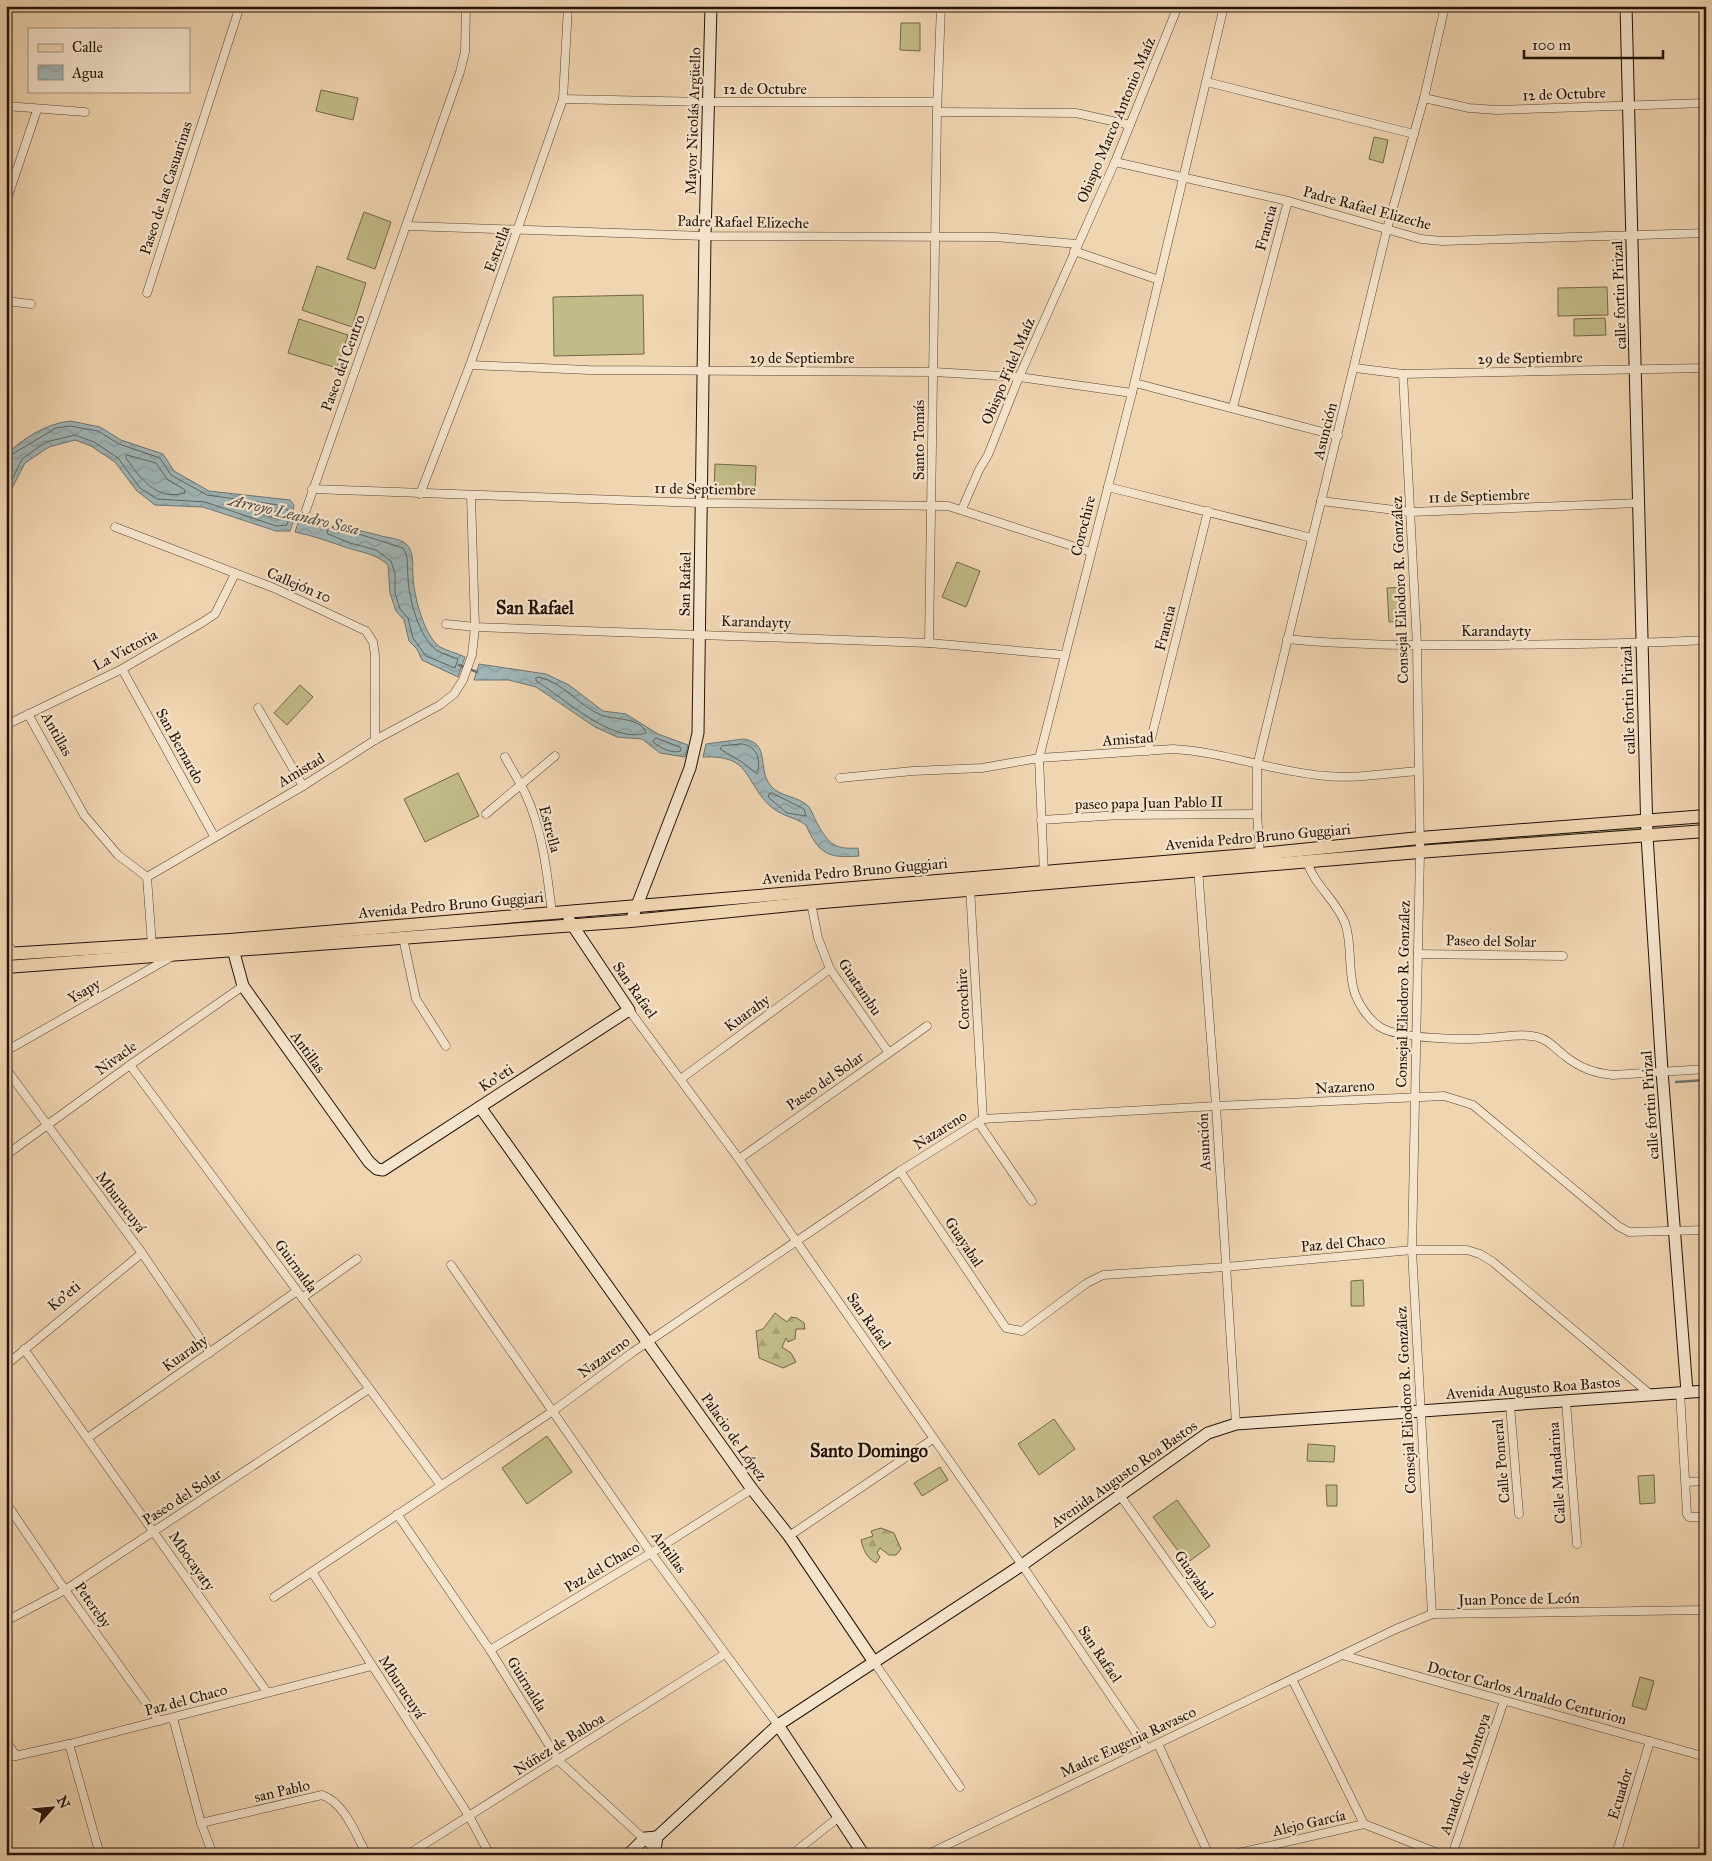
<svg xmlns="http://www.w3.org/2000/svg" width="1712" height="1861" viewBox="0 0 1712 1861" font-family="'IM FELL Great Primer',serif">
  <defs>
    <pattern id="forest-firs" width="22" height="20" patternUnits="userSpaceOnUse" patternTransform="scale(1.25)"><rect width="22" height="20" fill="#c1bb87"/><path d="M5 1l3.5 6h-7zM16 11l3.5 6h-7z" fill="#a6a073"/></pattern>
    <pattern id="water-waves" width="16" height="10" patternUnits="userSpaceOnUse" patternTransform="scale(1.25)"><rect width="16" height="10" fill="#9fb6b7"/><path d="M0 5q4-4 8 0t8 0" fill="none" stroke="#899b9c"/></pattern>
  </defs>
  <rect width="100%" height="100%" fill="#f0d5b1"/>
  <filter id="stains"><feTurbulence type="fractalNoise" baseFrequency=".004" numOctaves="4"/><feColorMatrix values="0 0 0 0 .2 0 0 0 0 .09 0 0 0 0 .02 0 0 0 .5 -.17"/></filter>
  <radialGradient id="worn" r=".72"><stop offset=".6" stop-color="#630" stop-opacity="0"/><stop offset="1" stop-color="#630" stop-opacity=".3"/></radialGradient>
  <!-- grass -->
  <g fill="#c1bb87" stroke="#726648">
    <path d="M901,23H920V51L900,50Z"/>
    <path d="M321,90L358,98L353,120L316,111Z"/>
    <path d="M1374,137L1388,140L1383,163L1369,159Z"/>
    <path d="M364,212L391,222L375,269L347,259Z"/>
    <path d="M317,266L366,283L352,327L302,310Z"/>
    <path d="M1607,287L1608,315L1558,316V288Z"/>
    <path d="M643,295L644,354L554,356L553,297Z"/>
    <path d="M1605,318L1606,335L1574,336V319Z"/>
    <path d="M299,319L348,335L337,368L288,353Z"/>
    <path d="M715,464L756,466L755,492L714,491Z"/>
    <path d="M957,562L980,571L966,607L942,597Z"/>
    <path d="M1404,587L1406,621L1389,622L1387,588Z"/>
    <path d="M300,685L313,697L287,725L274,713Z"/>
    <path d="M458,773L479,816L425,842L404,799Z"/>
    <path d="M1640,827V830L1432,846L1431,844Z"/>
    <path d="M1363,1280L1364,1306H1351V1281Z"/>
    <path d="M1054,1419L1075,1449L1039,1475L1018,1444Z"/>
    <path d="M547,1436L572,1472L527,1504L502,1468Z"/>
    <path d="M1308,1444L1335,1446L1334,1462L1307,1461Z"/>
    <path d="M940,1467L948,1480L922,1496L914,1483Z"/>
    <path d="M1654,1475L1655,1503L1640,1504L1638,1476Z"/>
    <path d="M1326,1485H1337V1506H1327Z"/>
    <path d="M1177,1500L1210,1546L1187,1563L1153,1517Z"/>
    <path d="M1640,1677L1654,1681L1646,1710L1632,1706Z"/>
  </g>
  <!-- forest -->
  <g fill="url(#forest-firs)" stroke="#726648">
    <path d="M775,1313L787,1322L791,1317L797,1318L804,1323L805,1329H796L795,1339L788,1342L786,1338L782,1347L791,1353L796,1362L783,1368L759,1358L756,1331L763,1329Z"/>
    <path d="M881,1528L894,1533L901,1549L896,1555H889L880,1548L877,1553L880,1557L876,1563C866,1557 864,1551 861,1540L873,1536L871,1531Z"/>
  </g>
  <!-- water -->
  <g fill="url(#water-waves)" stroke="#6d7471">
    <path d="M70,421L100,427L121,440L163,454L174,471L209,491L290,500L294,505L293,513L296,514L290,531H276L203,507L155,505L137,491L115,462L91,446L75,440L49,447L25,463L6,500V455C23,438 46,424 70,421Z"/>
    <path d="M300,517C325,524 352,528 378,535C386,538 400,538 406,544C415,552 412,567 413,577C414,596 424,636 440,647C447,651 457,653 465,657L458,677L422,660L417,649L409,641L404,620L396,611L390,593L388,565C375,553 363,553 348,548C330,542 314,536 295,532Z"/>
    <path d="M479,664L546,674L569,685L603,711L626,714L658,734L688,745L685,757L660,753L642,739L617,737L595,727L536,687L509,680H474Z"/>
    <path d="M743,739C772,743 756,769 771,786C780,797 798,796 808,806C811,809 813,815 815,819C827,842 833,850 858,848L859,856C828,859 818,853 806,825C793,816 782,817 769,805C743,779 751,755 703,757L706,744Z"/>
  </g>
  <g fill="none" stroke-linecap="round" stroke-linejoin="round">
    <!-- shore -->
    <g stroke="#616460" stroke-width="1">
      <path d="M127,455L156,463L167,479L185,490V493C156,501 141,479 126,458Z"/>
      <path d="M6,458L56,428L70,426L98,431L119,444L160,458L171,475L207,495L286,506L289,517L287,525L276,526L205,502L157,499L140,488L118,458L94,442L75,435L46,442L22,459L6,492"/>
      <path d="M262,509L280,512L282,518L277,519L261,514L260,511Z"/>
      <path d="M329,529L362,535L403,548C409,556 407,568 408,578C409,599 419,637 436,650C442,654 451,656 458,659L455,668L426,656L413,638L408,618L400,609L395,593V573L391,561L376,550L350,543L328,534L327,531Z"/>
      <path d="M539,677C564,683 578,705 601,715C614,720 641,717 646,733C613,745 563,697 536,681V678Z"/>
      <path d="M656,738L680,747L681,751C671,754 661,748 653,742Z"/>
      <path d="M742,744C758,746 761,761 757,774L742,762L720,749L722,746Z"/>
      <path d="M772,793L804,809L806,816L787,813L768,797L769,794Z"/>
    </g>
    <!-- stream -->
    <g stroke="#6d7471" stroke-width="2.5">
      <path d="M459,665L477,672"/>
      <path d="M1676,1082L1706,1080"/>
    </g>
    <defs>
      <g id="street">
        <path d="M1207,82L1414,134"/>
        <path d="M1424,98L1469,108L1497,110L1706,103"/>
        <path d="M563,99L708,102H937"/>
        <path d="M6,106L85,112"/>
        <path d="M937,112L1076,113L1130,125"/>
        <path d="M1115,162L1288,201L1421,239L1442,241L1706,233"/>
        <path d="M6,202L37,110"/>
        <path d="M408,226L705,236L995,237L1077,244"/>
        <path d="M1074,251L1159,280"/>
        <path d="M147,293L240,6"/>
        <path d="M6,301L31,304"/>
        <path d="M470,365L589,370L934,372L1019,377L1132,393"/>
        <path d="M1355,368L1403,374L1706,368"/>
        <path d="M1403,374L1417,645L1420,852L1412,1250L1432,1614"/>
        <path d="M1135,383L1338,436"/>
        <path d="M1233,407L1288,201"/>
        <path d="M1108,487L1312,538"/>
        <path d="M312,489L701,503L948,506L1091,552"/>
        <path d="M420,494L470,365L563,99L568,6"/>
        <path d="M1321,501L1411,512L1639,503"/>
        <path d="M962,509L979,470L988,455L1019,377L1115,162L1178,6"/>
        <path d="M306,510L460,72L465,52L466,6"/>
        <path d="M115,527L274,588L366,631L373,642L375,655V740"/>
        <path d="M446,624L475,627L929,643L1065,655"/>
        <path d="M1287,639C1357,646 1427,645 1496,645C1566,644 1636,644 1706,640"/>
        <path d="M929,643L937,112L941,6"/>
        <path d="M122,669L214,836"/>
        <path d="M258,708L303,786"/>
        <path d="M28,714L84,815L118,855L147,877L152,946"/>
        <path d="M6,725L122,669L203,622L215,614L235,574"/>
        <path d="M1148,751L1208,511"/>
        <path d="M505,757C512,770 520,782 526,795C543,832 547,873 552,913"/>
        <path d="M840,778L913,771L982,768L1039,758L1173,749C1225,752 1274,772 1326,776C1356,779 1388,773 1418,771"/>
        <path d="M486,814L555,756"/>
        <path d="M1041,820L1121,815L1257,814"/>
        <path d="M1260,856L1257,814V766L1387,229L1424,98L1445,6"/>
        <path d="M1307,862C1315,886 1336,900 1345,923C1353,945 1347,971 1355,994C1359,1005 1369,1020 1380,1027C1399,1039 1465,1040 1488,1038C1504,1037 1522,1033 1537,1037C1548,1039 1557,1050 1565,1056C1580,1068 1594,1073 1613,1075L1706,1069"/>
        <path d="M1198,868L1216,1106L1236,1424"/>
        <path d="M1044,874L1039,758L1132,393L1224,6"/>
        <path d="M147,877L303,786L375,740L440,705L454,694L463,680L472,655L475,627L471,496"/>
        <path d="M970,887L983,1119"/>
        <path d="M811,903L818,938L830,969L889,1053"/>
        <path d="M403,938L416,999L446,1046"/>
        <path d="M6,940L14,955"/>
        <path d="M1418,954L1563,956"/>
        <path d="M629,1010L739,1159L1022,1565L1147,1749"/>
        <path d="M6,1051L171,957"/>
        <path d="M130,1065L440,1484"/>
        <path d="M6,1069L142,1253L210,1353"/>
        <path d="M682,1078L830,969"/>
        <path d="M978,1122L1032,1201"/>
        <path d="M6,1155L130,1065L243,986"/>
        <path d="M739,1159L927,1026"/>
        <path d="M900,1171L1006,1328L1022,1331L1087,1283L1103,1275L1225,1267L1412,1250H1467L1480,1254L1493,1262L1651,1395"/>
        <path d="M451,1265L651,1553L778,1725"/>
        <path d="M302,1298L357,1259"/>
        <path d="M24,1349L267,1692"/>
        <path d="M6,1365L142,1253"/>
        <path d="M1680,1392L1687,1514L1689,1517H1706"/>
        <path d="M1566,1401L1577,1544"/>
        <path d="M1510,1405L1519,1514"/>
        <path d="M89,1437L297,1291"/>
        <path d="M1686,1482L1706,1481"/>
        <path d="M1119,1494L1211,1623"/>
        <path d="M6,1503L65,1590L159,1721"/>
        <path d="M397,1514L490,1650L559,1761L655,1849"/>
        <path d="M789,1536L933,1439"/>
        <path d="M312,1572L469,1816L490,1855"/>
        <path d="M274,1597L553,1411L633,1352L900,1171L983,1119L1216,1106L1444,1096L1473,1105L1618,1226L1629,1232L1706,1230"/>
        <path d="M6,1621L65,1590L369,1389"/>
        <path d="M490,1650L651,1553L752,1489"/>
        <path d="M1342,1655L1706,1757"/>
        <path d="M874,1662L960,1787"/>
        <path d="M1292,1679L1364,1824L1443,1855"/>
        <path d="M173,1718L201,1823L213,1855"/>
        <path d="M6,1741L16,1756"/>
        <path d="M69,1744L100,1855"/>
        <path d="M1158,1744L1209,1855"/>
        <path d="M6,1758L69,1744L372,1666"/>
        <path d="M201,1823L322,1795C345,1803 356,1835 367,1855"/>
        <path d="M407,1855L725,1654"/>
        <path d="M791,1855L839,1817"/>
        <path d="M926,1855L1396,1629L1432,1614L1706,1610"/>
        <path d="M1230,1855L1364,1824"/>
        <path d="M1452,1855L1504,1701"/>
        <path d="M1616,1855L1650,1741"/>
      </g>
      <g id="secondary">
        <path d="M1626,6L1647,836L1662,1071L1687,1392"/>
        <path d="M631,921L690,768L698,733L705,236L711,6"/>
        <path d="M231,942L243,986L369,1162L377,1169L383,1170L629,1010L569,920"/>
        <path d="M480,1107L752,1489L789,1536L874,1662"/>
        <path d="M778,1725L864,1855"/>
        <path d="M628,1855L645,1838L657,1837"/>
        <path d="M649,1855L655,1849L657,1837L778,1725L1022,1565L1208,1433L1236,1424L1706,1391"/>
      </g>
      <g id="primary">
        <path d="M6,954L230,940L1260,854L1420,838L1706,816"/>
        <path d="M6,967L631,921L811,903L1431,851L1706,831"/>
      </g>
    </defs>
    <!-- street casing -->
    <use href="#street" stroke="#564333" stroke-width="9"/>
    <!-- secondary casing -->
    <use href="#secondary" stroke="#231209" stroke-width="13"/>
    <!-- primary casing -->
    <use href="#primary" stroke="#231209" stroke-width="14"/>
    <!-- street -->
    <use href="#street" stroke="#f5e4cc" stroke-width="8"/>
    <!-- secondary -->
    <use href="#secondary" stroke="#f5e4cc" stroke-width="11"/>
    <!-- primary -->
    <use href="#primary" stroke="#f0d5b1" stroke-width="12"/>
  </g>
  <g text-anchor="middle" stroke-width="4.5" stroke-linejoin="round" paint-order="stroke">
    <!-- street labels -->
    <g font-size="15" fill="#231209" stroke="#f5e4cc">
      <text x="765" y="94">12 de Octubre</text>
      <text transform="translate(1564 94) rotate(-2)" y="5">12 de Octubre</text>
      <text transform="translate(1116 120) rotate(-67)" y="5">Obispo Marco Antonio Maíz</text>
      <text transform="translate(693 121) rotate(-88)" y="5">Mayor Nicolás Argüello</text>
      <text transform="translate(166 188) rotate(-72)" y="5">Paseo de las Casuarinas</text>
      <text transform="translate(1367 208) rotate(15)" y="5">Padre Rafael Elizeche</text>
      <text transform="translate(743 222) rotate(1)" y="5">Padre Rafael Elizeche</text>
      <text transform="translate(1266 228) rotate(-75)" y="5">Francia</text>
      <text transform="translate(497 249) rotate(-70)" y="5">Estrella</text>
      <text transform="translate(1619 295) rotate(-92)" y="5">calle fortin Pirizal</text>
      <text x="802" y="363">29 de Septiembre</text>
      <text transform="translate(1530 358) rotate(-1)" y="5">29 de Septiembre</text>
      <text transform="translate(343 363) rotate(-70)" y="5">Paseo del Centro</text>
      <text transform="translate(1008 371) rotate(-67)" y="5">Obispo Fidel Maíz</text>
      <text transform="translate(1325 431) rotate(-76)" y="5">Asunción</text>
      <text transform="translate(919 440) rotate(-90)" y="5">Santo Tomás</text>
      <text transform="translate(705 489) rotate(1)" y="5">11 de Septiembre</text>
      <text transform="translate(1479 496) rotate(-2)" y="5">11 de Septiembre</text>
      <text transform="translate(1083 526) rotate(-76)" y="5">Corochire</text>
      <text transform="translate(685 584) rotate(-89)" y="5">San Rafael</text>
      <text transform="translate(299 585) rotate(23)" y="5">Callejón 10</text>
      <text transform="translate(1400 590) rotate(-92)" y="5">Consejal Eliodoro R. González</text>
      <text transform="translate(756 622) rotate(2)" y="5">Karandayty</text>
      <text transform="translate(1165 628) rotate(-76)" y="5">Francia</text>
      <text x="1496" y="636">Karandayty</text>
      <text transform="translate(125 650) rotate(-28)" y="5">La Victoria</text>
      <text transform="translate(1628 700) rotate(-92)" y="5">calle fortin Pirizal</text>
      <text transform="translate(57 734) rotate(61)" y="5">Antillas</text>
      <text transform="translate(1128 739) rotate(-4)" y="5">Amistad</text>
      <text transform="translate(180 746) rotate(61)" y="5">San Bernardo</text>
      <text transform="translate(301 770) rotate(-31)" y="5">Amistad</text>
      <text transform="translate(1149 803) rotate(-1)" y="5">paseo papa Juan Pablo II</text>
      <text transform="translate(550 829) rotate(75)" y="5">Estrella</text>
      <text transform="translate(1258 837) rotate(-5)" y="5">Avenida Pedro Bruno Guggiari</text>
      <text transform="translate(855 871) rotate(-5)" y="5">Avenida Pedro Bruno Guggiari</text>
      <text transform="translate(451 905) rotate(-5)" y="5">Avenida Pedro Bruno Guggiari</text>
      <text transform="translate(1491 941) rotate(1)" y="5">Paseo del Solar</text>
      <text transform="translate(860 987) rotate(56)" y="5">Guatambu</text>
      <text transform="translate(635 990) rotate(55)" y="5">San Rafael</text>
      <text transform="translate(84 991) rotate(-30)" y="5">Ysapy</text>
      <text transform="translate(1403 994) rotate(-89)" y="5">Consejal Eliodoro R. González</text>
      <text transform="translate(963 999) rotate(-93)" y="5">Corochire</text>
      <text transform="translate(747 1013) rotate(-36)" y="5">Kuarahy</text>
      <text transform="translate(308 1052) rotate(54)" y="5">Antillas</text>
      <text transform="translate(116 1058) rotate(-36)" y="5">Nivacle</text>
      <text transform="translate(496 1078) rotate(-33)" y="5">Ko'eti</text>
      <text transform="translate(825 1081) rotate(-35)" y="5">Paseo del Solar</text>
      <text transform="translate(1345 1087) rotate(-3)" y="5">Nazareno</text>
      <text transform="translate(1650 1105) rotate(-94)" y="5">calle fortin Pirizal</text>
      <text transform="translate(940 1130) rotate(-32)" y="5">Nazareno</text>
      <text transform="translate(1204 1142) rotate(-93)" y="5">Asunción</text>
      <text transform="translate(121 1202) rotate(53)" y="5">Mburucuyá</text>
      <text transform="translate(964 1242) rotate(56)" y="5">Guayabal</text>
      <text transform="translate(1343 1243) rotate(-5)" y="5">Paz del Chaco</text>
      <text transform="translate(296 1266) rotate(54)" y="5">Guirnalda</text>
      <text transform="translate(64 1296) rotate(-40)" y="5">Ko'eti</text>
      <text transform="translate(869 1321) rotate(55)" y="5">San Rafael</text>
      <text transform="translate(185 1353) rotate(-35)" y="5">Kuarahy</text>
      <text transform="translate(604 1357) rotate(-36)" y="5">Nazareno</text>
      <text transform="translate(1533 1388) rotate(-4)" y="5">Avenida Augusto Roa Bastos</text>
      <text transform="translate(1406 1400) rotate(-93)" y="5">Consejal Eliodoro R. González</text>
      <text transform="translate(734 1437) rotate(55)" y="5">Palacio de López</text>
      <text transform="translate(1501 1461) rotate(-95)" y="5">Calle Pomeral</text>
      <text transform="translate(1557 1473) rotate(-94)" y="5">Calle Mandarina</text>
      <text transform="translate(1124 1474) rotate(-35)" y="5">Avenida Augusto Roa Bastos</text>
      <text transform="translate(182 1497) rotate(-33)" y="5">Paseo del Solar</text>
      <text transform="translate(669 1552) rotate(54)" y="5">Antillas</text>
      <text transform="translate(192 1561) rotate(55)" y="5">Mbocayaty</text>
      <text transform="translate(602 1567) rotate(-31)" y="5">Paz del Chaco</text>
      <text transform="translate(1194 1575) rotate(55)" y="5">Guayabal</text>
      <text transform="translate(1519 1599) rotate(-1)" y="5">Juan Ponce de León</text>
      <text transform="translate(93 1605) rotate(55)" y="5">Petereby</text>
      <text transform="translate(1100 1654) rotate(56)" y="5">San Rafael</text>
      <text transform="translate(527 1684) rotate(58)" y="5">Guirnalda</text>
      <text transform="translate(402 1687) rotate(57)" y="5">Mburucuyá</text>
      <text transform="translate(1527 1693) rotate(15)" y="5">Doctor Carlos Arnaldo Centurion</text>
      <text transform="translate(186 1700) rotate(-15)" y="5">Paz del Chaco</text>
      <text transform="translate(1128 1742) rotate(-25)" y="5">Madre Eugenia Ravasco</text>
      <text transform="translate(559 1744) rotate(-32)" y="5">Núñez de Balboa</text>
      <text transform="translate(1465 1774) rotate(-71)" y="5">Amador de Montoya</text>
      <text transform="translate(282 1791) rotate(-13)" y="5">san Pablo</text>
      <text transform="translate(1620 1794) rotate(-73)" y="5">Ecuador</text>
      <text transform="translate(1309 1823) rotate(-13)" y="5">Alejo García</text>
    </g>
    <!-- water labels -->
    <g font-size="16" font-style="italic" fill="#4e4b46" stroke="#f5e4cc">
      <text transform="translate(294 514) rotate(13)" y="6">Arroyo Leandro Sosa</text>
    </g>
    <!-- quarter labels -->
    <g font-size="18" font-weight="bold" fill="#231209" stroke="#f5e4cc">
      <text x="535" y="614">San Rafael</text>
      <text x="869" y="1457">Santo Domingo</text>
    </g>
  </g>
  <!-- margin -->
  <rect width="1712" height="1861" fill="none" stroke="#f0d5b1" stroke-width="25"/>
  <rect x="8" y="8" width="1697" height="1846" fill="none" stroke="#231209" stroke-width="2.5"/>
  <rect x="12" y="12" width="1687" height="1836" fill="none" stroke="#231209"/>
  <!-- legend -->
  <rect x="28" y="28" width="162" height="65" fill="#f5e4cc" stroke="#a1907e"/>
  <rect x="38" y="44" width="25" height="8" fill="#f0d5b1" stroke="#a1907e"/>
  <text x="72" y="52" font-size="15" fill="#231209">Calle</text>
  <rect x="38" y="65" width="25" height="15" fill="url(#water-waves)" stroke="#a1907e"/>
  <text x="72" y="78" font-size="15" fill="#231209">Agua</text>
  <!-- north arrow -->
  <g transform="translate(52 1808) rotate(63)" stroke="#f5e4cc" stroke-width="4" paint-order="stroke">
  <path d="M0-4L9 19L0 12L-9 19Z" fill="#231209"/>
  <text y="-8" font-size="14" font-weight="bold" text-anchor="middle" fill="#231209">N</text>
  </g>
  <!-- scale -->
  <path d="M1524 50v8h139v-8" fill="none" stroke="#231209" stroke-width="2.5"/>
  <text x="1532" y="50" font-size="15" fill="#231209" stroke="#f5e4cc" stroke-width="4" paint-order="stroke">100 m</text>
  <rect width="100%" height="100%" filter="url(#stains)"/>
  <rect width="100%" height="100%" fill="url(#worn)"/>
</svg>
